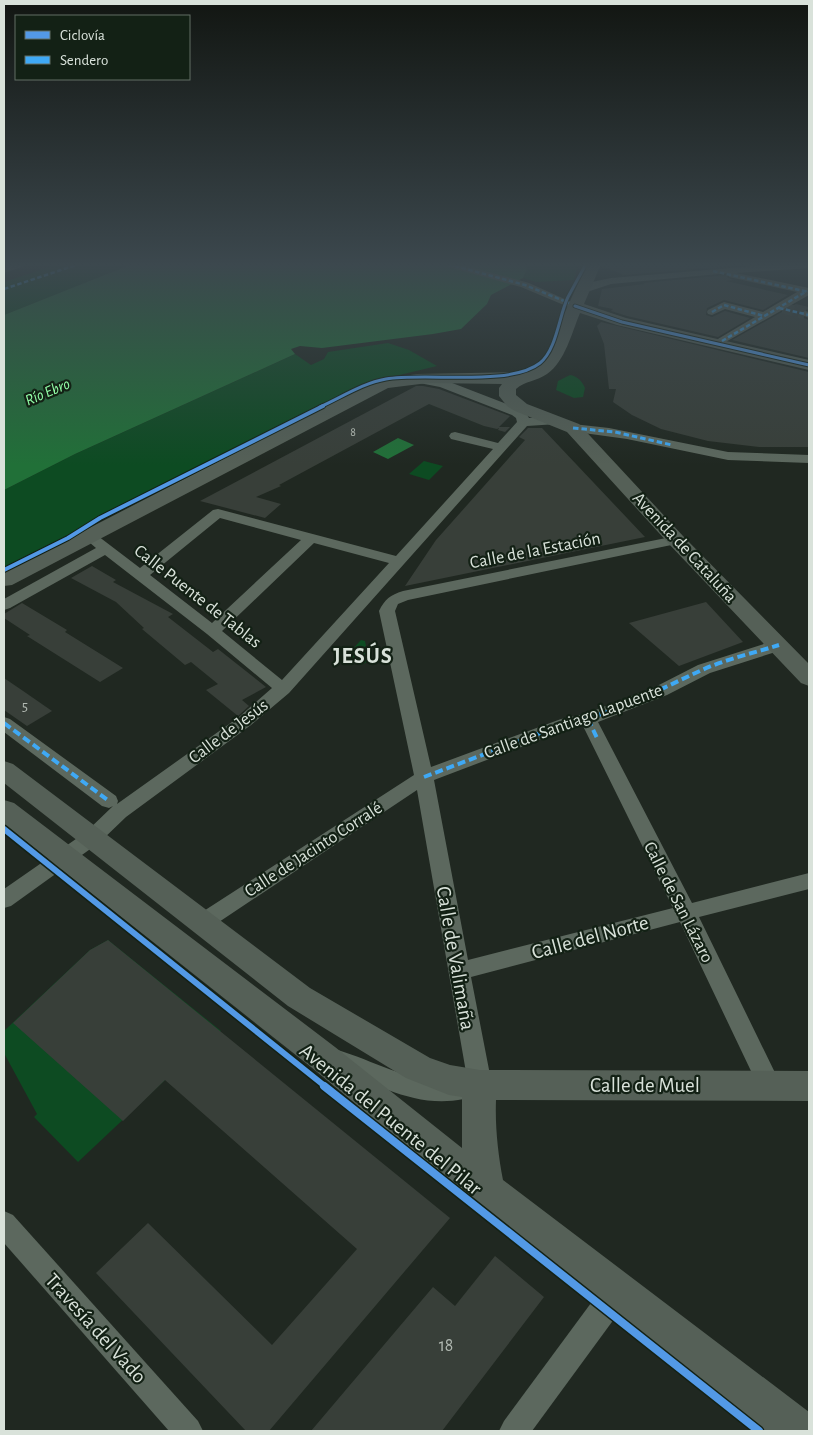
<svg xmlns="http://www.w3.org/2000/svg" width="813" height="1435" viewBox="0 0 813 1435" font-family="'Alegreya Sans',sans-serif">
  <rect width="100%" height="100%" fill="#202821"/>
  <!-- green -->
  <g fill="#0d4b22">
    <path d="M58,264H132L4,315V282Z"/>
    <path d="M525,264H578L574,280L536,282L523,278L527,269Z"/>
    <path d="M388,343L409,350L437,366L387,378L294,420L4,570V490L75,454L295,354L311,365L324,359L328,352Z"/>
    <path d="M570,375C577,376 582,381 585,388L583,397L574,398L556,390L558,381Z"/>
    <path d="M424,461L443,466L429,480L409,474Z"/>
    <path d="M361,640L365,641L369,661L361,665L354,663L351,651Z"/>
    <path d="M108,940L221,1031L165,1080L78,1162L34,1117L37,1114L4,1053V1031L90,950Z"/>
  </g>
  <!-- water -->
  <g fill="#217038">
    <path d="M132,264H525L527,269L523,278L491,295L487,304L461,329L433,334L322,348L300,346L291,349L295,354L75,454L4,490V315Z"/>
    <path d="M398,438L414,445L388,459L373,452Z"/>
  </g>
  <!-- building -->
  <g fill="#383f39">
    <path d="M603,264H756L624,275L602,266Z"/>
    <path d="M727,275L728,278L734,280L726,281L788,295L763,310L724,300L707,308L706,315L712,317L725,311L750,318L718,337L627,316L611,311L613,309L598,306L602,289L645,284L643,283Z"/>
    <path d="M796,304L809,307V310L804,309L798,313L801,317L809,320V358L732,340Z"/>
    <path d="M601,322L809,372V447H759L708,441L661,429L632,415L613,402L616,389H609L604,344L597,326Z"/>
    <path d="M416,386H423L439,389L510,416L499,427H510L505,432L498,430L499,428L497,429L484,426L429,404L279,485L281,486L256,497L281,504L265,518L200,501Z"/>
    <path d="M528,428H542L645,537L405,586L436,540L525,440L519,437Z"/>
    <path d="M92,566L116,580L113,582L173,614L168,617L213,652L218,649L266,687L242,700L249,706L238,716L206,690L218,684L191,662L185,665L142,629L144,628L116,602L71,578Z"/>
    <path d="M706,602L743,642L679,666L629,623Z"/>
    <path d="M22,603L67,630L65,632L123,668L100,682L27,636L30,635L4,618V614Z"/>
    <path d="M4,678L26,693L52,711L27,726L4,710Z"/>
    <path d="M108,940L450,1218L269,1431H246L96,1273L148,1223L272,1345L357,1249L165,1080L123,1121L13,1023L90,950Z"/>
    <path d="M495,1256L544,1297L442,1431H311L433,1287L455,1306Z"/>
  </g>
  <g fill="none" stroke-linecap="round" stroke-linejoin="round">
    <!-- street-tunnel -->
    <path stroke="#3c443d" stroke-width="11" stroke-dasharray="11 5.5" stroke-linecap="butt" d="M783,308L805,314"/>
    <!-- street -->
    <g fill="#5c685e" fill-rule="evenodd">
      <path d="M443,264H459L529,283L580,306L575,309L571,308L521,287L445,266Z"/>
      <path d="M779,264H809V268L736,273L809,288V295L722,344L716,341L718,339L755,317L725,309L712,315L708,314L707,312L708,310L724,302L763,312L797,292L729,277V273L611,284L581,294L576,291L592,282L611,278Z"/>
      <path d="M805,311L809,312V318L800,314Z"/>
      <path d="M418,376L447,381L520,409L526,413L529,418L557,416L563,420L557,424L527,426L289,693L251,725L126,817L100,842L11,906L4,908V889L86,832L113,806L109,808L102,806L4,732V717L10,719L116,796L118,801L117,804L239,717L272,688L207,634L105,555L10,608L4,610V599L96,548L82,536L84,533H94L140,568L213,510L218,509L396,556L493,449L451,439L449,436L451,433L455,432L498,443L517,422L516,418L512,415L440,387L414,382L412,380ZM220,518L301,540L212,623L150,575ZM314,543L389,563L282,680L222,631Z"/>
      <path d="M573,424L609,428L728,452L809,455V463L728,460L627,439L569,431L567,428L569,425Z"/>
      <path d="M676,536L681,537L683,540L681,543L408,600L398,604L395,611L431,767L561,719L585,714L655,687L698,665L773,641H785L787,645L785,649L710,673L667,695L598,722L692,903L809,873V889L699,917L781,1085L777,1092L769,1096L761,1092L680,922L471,977L492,1085L488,1092C426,1116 388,1088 330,1067L326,1060L330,1053L338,1050C380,1063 421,1089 467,1078L417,790L210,928L203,930L196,928L193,922L196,916L414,775L379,611C385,599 390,595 403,591ZM583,726L673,908L468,960L434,780L571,728Z"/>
      <path d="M4,1211L13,1215L198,1421L203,1431H169L4,1243Z"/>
      <path d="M618,1276L628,1280L632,1290L628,1300L532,1431H499L504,1421L608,1280Z"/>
    </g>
    <!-- secondary -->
    <g fill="#556057" fill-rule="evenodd">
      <path d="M587,264H601L584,304L626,318L809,360V370L617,325L580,313C572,332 565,362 547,374C537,381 525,381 516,389V395L527,404L579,424L683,536L809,664V686L801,683L669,544L567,432L515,411L507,406L499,396V388L502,384L428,383L388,388L12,585L4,586V572L376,380L417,374L523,372L533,368L543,360Z"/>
      <path d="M4,761L13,764L310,988L430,1058L450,1065L480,1070L809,1071V1101L496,1100C495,1127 498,1154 503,1180L809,1412V1431H765L474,1202L311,1067L4,824V800L14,803L335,1047L462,1148V1097L449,1095L406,1078L288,1006L4,783Z"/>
    </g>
    <!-- primary -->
    <path fill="#535f54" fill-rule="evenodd" d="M4,264H25L22,267L4,273Z"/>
    <!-- quiet-far2 -->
    <g stroke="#3fa9f5" stroke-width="2.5" stroke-dasharray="4.5 2.5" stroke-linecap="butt">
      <path d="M448,264L525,285L569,303"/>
      <path d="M713,271L809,292"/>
      <path d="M4,289L79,264"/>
      <path d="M779,308L809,315"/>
      <path d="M712,312L724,305L764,316"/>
      <path d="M722,341L807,291"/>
    </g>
    <!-- quiet-far1 -->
    <path stroke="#3fa9f5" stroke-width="3" stroke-dasharray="5.5 3" stroke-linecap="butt" d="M573,428L615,432L672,445"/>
    <!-- quiet -->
    <g stroke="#3fa9f5" stroke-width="4" stroke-dasharray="8 4" stroke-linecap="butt">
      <path d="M588,719L598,740"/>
      <path d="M4,723L109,801"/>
      <path d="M424,777L567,723C615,714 658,690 702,670C726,659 754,653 779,645"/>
    </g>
    <defs>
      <g id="cycleway-far3">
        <path d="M575,306L622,322L809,365"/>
        <path d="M320,407C342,397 363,383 386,379C425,372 510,387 540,363C557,349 559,315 568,297C574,286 580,275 586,264"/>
      </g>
      <path id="cycleway-far2" d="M4,570L68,538L100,518L323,406"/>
      <path id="cycleway-far1" d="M4,829L326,1087"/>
      <path id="cycleway" d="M324,1086L759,1431"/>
    </defs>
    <!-- cycleway-far3 casing -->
    <use href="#cycleway-far3" stroke="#132115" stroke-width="5"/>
    <!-- cycleway-far2 casing -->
    <use href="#cycleway-far2" stroke="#132115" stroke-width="6"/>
    <!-- cycleway-far1 casing -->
    <use href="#cycleway-far1" stroke="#132115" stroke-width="9"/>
    <!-- cycleway casing -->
    <use href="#cycleway" stroke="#132115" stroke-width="11"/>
    <!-- cycleway-far3 -->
    <use href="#cycleway-far3" stroke="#5399e6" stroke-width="3"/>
    <!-- cycleway-far2 -->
    <use href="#cycleway-far2" stroke="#5399e6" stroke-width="4"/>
    <!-- cycleway-far1 -->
    <use href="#cycleway-far1" stroke="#5399e6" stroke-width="6"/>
    <!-- cycleway -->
    <use href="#cycleway" stroke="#5399e6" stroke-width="8"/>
  </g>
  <!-- sky -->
  <linearGradient id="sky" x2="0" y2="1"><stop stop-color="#121612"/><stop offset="0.57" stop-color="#3c484e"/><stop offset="1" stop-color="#3c484e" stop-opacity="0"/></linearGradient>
  <rect width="813" height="465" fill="url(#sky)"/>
  <g text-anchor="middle" stroke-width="4.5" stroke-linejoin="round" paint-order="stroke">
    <!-- far-number labels -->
    <g font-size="12" fill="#b1b9b2">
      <text x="353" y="436">8</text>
    </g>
    <!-- number labels -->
    <g font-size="15" fill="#b1b9b2">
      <text x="25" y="711">5</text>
    </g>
    <!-- far-water labels -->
    <g font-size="16" font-style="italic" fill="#93ffa8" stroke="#132115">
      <text transform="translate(47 391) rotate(-23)" y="6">Río Ebro</text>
    </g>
    <!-- street labels -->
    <g font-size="18" fill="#d9e2da" stroke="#132115">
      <text transform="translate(685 547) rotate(47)" y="6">Avenida de Cataluña</text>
      <text transform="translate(535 550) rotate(-11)" y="6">Calle de la Estación</text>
      <text transform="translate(198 596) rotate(38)" y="6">Calle Puente de Tablas</text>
      <text transform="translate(573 721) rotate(-20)" y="6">Calle de Santiago Lapuente</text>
      <text transform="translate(228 731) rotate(-37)" y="6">Calle de Jesús</text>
      <text transform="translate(313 849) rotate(-33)" y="6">Calle de Jacinto Corralé</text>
      <text transform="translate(679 902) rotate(63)" y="6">Calle de San Lázaro</text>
    </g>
    <!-- near-number labels -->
    <g font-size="18" fill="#b1b9b2">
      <text x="446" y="1351">18</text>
    </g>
    <!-- near-street labels -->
    <g font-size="21" fill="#d9e2da" stroke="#132115">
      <text transform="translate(590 937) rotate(-15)" y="7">Calle del Norte</text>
      <text transform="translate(456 958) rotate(80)" y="7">Calle de Valimaña</text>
      <text x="645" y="1092">Calle de Muel</text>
      <text transform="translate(391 1119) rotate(39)" y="7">Avenida del Puente del Pilar</text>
      <text transform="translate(96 1328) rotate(48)" y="7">Travesía del Vado</text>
    </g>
    <!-- district labels -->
    <g font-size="22" font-weight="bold" letter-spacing="1" fill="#d9e2da" stroke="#132115">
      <text x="363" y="663">JESÚS</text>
    </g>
  </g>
  <!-- border -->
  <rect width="813" height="1435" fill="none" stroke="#d9e2da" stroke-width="10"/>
  <!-- legend -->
  <rect x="15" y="15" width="175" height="65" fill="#132115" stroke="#626e64"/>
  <rect x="25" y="31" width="25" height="8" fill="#5399e6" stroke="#626e64"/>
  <text x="60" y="40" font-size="15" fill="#d9e2da">Ciclovía</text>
  <rect x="25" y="56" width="25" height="8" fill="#3fa9f5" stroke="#626e64"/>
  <text x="60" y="65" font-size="15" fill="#d9e2da">Sendero</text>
</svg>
